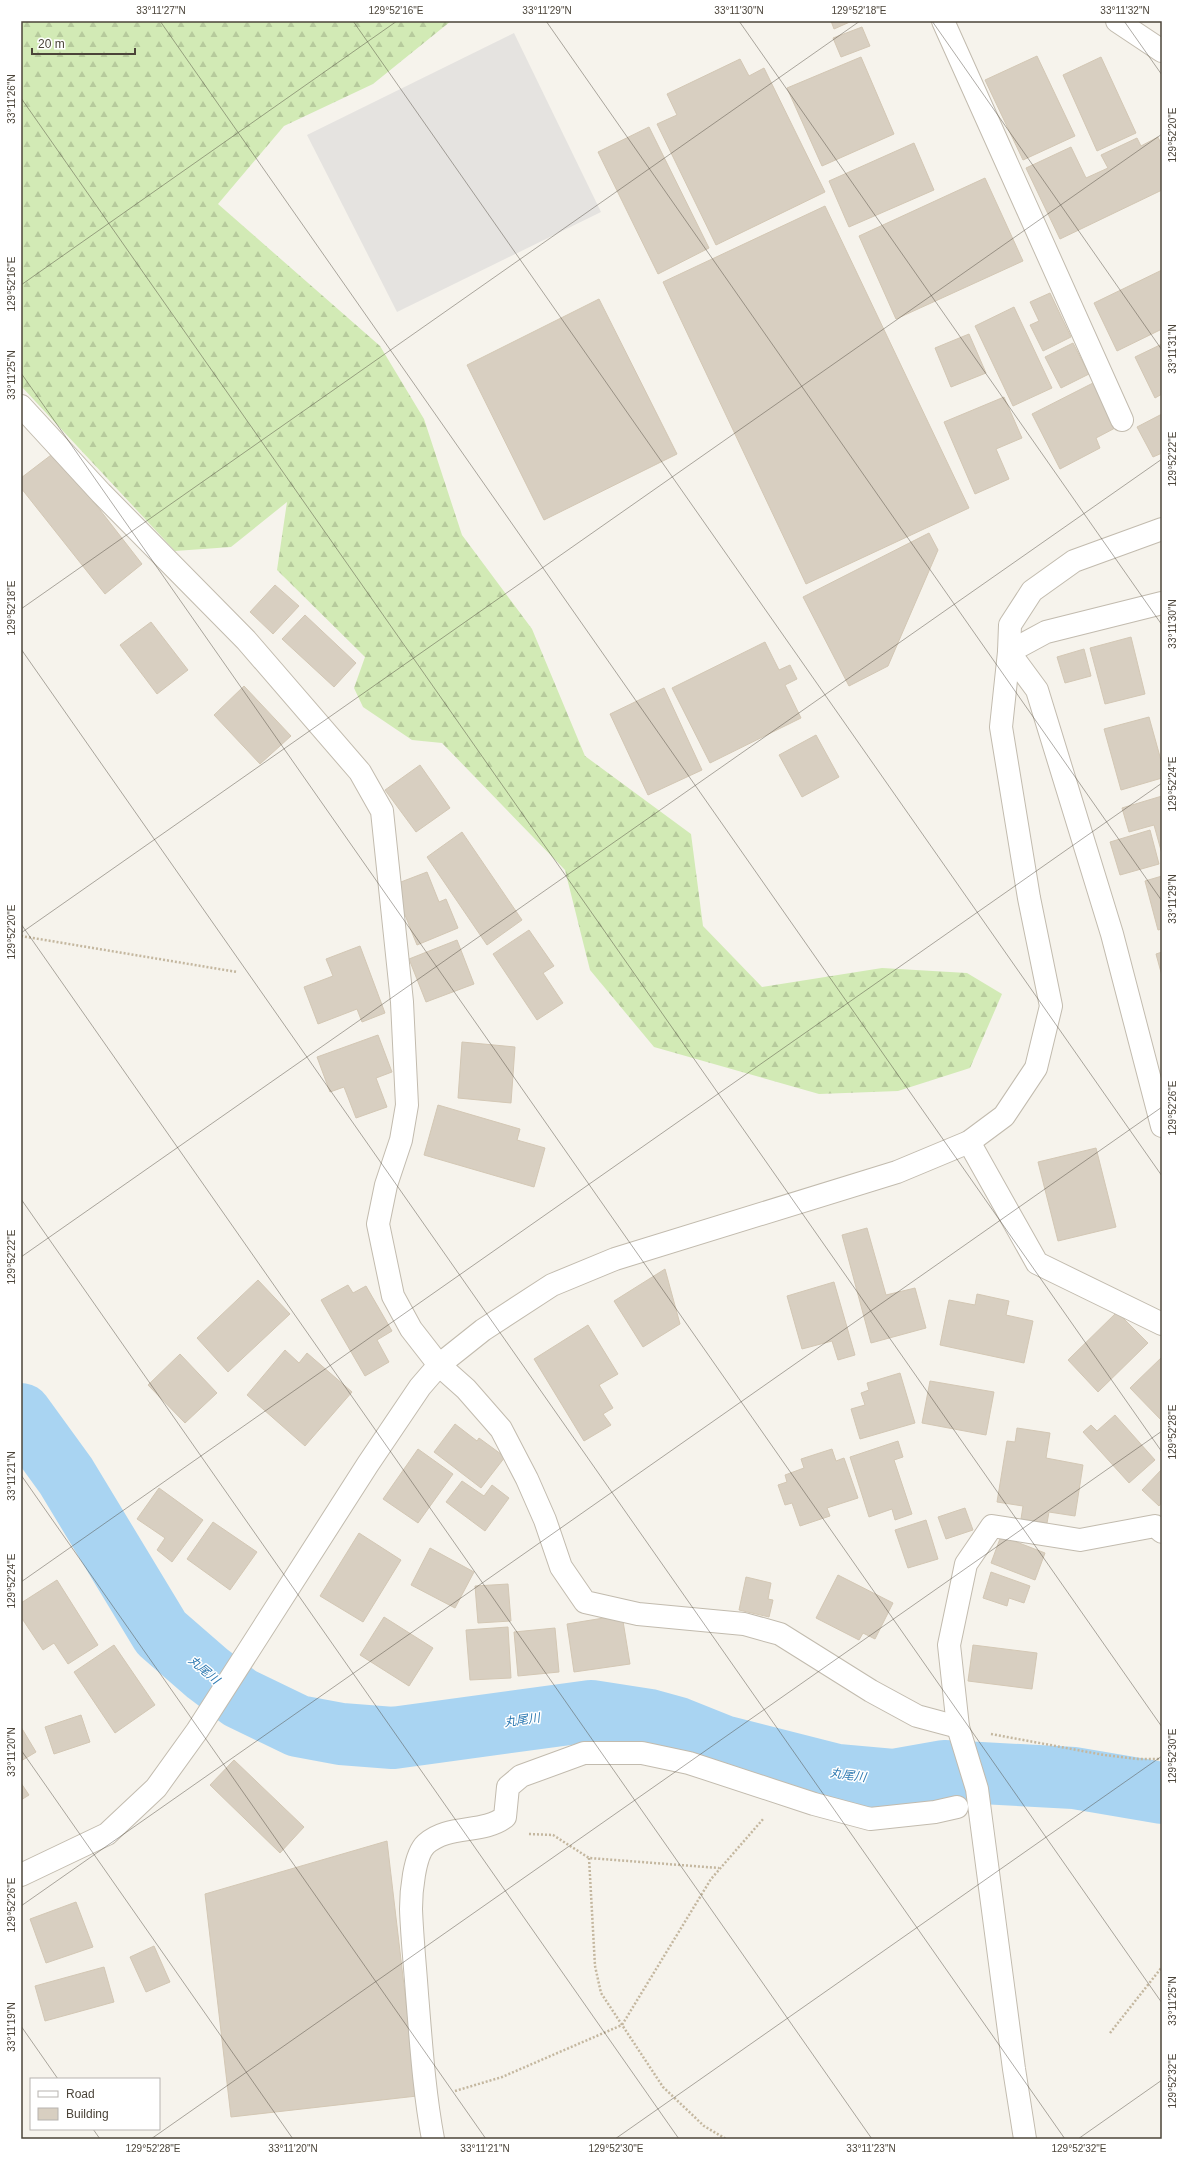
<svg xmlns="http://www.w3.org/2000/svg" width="1183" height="2160" viewBox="0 0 1183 2160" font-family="Helvetica,'Noto Sans JP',sans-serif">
  <defs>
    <pattern id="forest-firs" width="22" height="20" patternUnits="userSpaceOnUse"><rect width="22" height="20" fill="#d2eab5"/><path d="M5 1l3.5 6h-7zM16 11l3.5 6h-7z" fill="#b6ca9c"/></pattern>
  </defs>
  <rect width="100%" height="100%" fill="#f6f3ec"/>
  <!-- forest -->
  <path fill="url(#forest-firs)" d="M21,21H451L373,84L284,126L218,204L380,346L424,419L462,535L532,629L585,756L691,834L703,926L762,987L882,968L967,973L1002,994L970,1068L898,1091L819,1094L654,1047L590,970L565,870L442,743L412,740L363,707L354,688L365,657L277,570L287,502L231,547L175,551L21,386Z"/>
  <!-- parking -->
  <path fill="#e5e3e0" d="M514,33L601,212L397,312L307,135Z"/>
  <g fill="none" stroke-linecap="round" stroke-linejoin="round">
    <!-- river -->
    <path stroke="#a9d4f2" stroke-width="62" d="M21,1414L66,1476L161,1633L207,1673L240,1698L298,1726L341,1734L393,1738L591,1711L649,1720L678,1728L723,1746L837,1775L893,1780L944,1771L1074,1778L1162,1793"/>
  </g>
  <!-- building -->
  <g fill="#d8cfc1" stroke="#d3c7b4">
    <path d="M831,21H852L834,29Z"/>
    <path d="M862,27L870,46L841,57L833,38Z"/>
    <path d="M1037,56L1075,136L1023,160L985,80Z"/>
    <path d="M861,57L894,134L822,166L787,88Z"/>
    <path d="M1101,57L1136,133L1097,151L1063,75Z"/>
    <path d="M740,59L749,76L764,68L825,192L716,245L657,124L677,115L667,94Z"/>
    <path d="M649,127L709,248L658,274L598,152Z"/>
    <path d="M1158,137L1162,146V190L1060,239L1026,168L1071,147L1086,178L1108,168L1101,155L1137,138L1141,146Z"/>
    <path d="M914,143L934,190L849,227L829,181Z"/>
    <path d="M985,178L1023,261L896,319L859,236Z"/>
    <path d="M825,206L969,508L806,584L663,282Z"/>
    <path d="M1162,270V329L1117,351L1094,303Z"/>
    <path d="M1050,293L1071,337L1043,351L1030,325L1039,321L1030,302Z"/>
    <path d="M599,299L677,454L544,520L467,365Z"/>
    <path d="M1014,307L1052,388L1013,406L975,326Z"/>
    <path d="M969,334L986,373L951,387L935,348Z"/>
    <path d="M1073,343L1089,374L1061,388L1045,357Z"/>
    <path d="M1162,344V394L1155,398L1135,357Z"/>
    <path d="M1093,383L1117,427L1096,438L1100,448L1060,469L1032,414Z"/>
    <path d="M1004,397L1022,438L996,449L1009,479L975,494L944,422Z"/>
    <path d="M1162,414V453L1153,457L1137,427Z"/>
    <path d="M55,452L142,564L105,594L21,488V478Z"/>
    <path d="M929,533L938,550L888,666L849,686L803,597Z"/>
    <path d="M275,585L299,606L273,634L250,612Z"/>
    <path d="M305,615L356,663L334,687L282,639Z"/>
    <path d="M151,622L188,670L157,694L120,645Z"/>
    <path d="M1131,637L1145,694L1105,704L1090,648Z"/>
    <path d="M765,642L779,670L790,665L797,679L785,685L801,718L710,763L672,688Z"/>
    <path d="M1084,649L1091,676L1065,683L1057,657Z"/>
    <path d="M244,686L291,736L260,764L214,715Z"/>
    <path d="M664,688L702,770L648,795L610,714Z"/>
    <path d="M1149,717L1162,764V778L1121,790L1104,729Z"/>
    <path d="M816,735L839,777L802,797L779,755Z"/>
    <path d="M420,765L450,808L416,832L385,790Z"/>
    <path d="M1162,796V854L1154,825L1129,832L1122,808Z"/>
    <path d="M1150,830L1159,864L1120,875L1110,842Z"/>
    <path d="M462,832L522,920L487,945L427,857Z"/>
    <path d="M427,872L439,902L446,899L458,928L417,945L393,885Z"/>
    <path d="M1162,876V929L1158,930L1145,881Z"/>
    <path d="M529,930L554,966L543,973L563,1003L537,1020L493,954Z"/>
    <path d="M457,940L474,984L426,1002L409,959Z"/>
    <path d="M360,946L385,1013L362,1022L357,1009L318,1024L304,987L333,976L326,959Z"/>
    <path d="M1162,952V976L1156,954Z"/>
    <path d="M378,1035L392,1072L376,1078L387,1107L356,1118L344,1087L330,1092L317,1057Z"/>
    <path d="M462,1042L515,1047L511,1103L458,1098Z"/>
    <path d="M438,1105L520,1129L517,1140L545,1148L534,1187L424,1155Z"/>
    <path d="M1096,1148L1116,1227L1058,1241L1038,1162Z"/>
    <path d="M867,1228L886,1295L915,1288L926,1328L871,1343L842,1235Z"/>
    <path d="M665,1269L680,1324L643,1347L614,1301Z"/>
    <path d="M258,1280L290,1314L228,1372L197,1338Z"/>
    <path d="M834,1282L855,1355L838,1360L832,1341L802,1349L787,1296Z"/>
    <path d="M348,1285L353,1293L366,1286L392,1331L377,1340L389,1362L365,1376L321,1300Z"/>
    <path d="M977,1294L1009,1301L1006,1315L1033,1321L1024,1363L940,1345L949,1300L975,1305Z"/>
    <path d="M1117,1312L1148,1343L1098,1392L1068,1360Z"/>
    <path d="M588,1325L618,1374L599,1385L613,1408L603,1414L611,1425L584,1441L534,1359Z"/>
    <path d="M285,1350L299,1363L307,1353L352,1392L305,1446L247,1395Z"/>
    <path d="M180,1354L217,1393L185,1423L148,1385Z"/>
    <path d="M1162,1357V1421L1130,1388Z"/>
    <path d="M900,1373L915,1423L860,1439L851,1409L865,1405L861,1393L869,1390L867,1383Z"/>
    <path d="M930,1381L994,1392L986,1435L922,1423Z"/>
    <path d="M1115,1415L1155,1460L1129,1483L1083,1432L1091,1425L1097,1431Z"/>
    <path d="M455,1424L477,1441L479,1438L505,1457L481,1488L434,1452Z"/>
    <path d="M1017,1428L1050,1433L1046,1458L1083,1465L1075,1516L1049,1512L1047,1523L1021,1519L1023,1506L997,1502L1007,1441L1015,1442Z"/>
    <path d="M898,1441L903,1457L894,1460L912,1514L895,1520L892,1509L869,1517L850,1457Z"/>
    <path d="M418,1449L453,1474L418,1523L383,1499Z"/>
    <path d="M832,1449L836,1461L844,1458L858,1498L827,1508L830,1516L800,1526L792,1503L785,1505L778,1485L787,1482L785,1475L804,1468L801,1459Z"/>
    <path d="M1162,1469V1502L1159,1506L1142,1490Z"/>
    <path d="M462,1481L484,1496L492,1485L509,1498L485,1531L446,1502Z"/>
    <path d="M159,1488L203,1520L172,1562L157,1550L165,1538L137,1519Z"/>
    <path d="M965,1508L973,1530L946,1539L938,1517Z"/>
    <path d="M926,1520L938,1559L908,1568L895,1530Z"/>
    <path d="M213,1522L257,1552L230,1590L187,1559Z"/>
    <path d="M359,1533L401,1560L363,1622L320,1596Z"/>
    <path d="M1001,1536L1045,1553L1035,1580L991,1563Z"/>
    <path d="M430,1548L474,1572L455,1608L411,1585Z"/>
    <path d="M991,1572L1030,1586L1024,1603L1009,1598L1007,1606L983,1598Z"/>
    <path d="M838,1575L893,1603L875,1639L863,1633L859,1640L816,1618Z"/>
    <path d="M746,1577L771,1583L768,1599L773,1600L769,1617L739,1610Z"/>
    <path d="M57,1580L98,1645L68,1664L54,1643L43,1650L21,1617V1603Z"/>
    <path d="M508,1584L511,1621L478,1623L475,1586Z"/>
    <path d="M622,1615L630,1664L574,1672L567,1624Z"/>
    <path d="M384,1617L433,1648L409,1686L360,1655Z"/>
    <path d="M508,1627L511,1678L470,1680L466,1630Z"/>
    <path d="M555,1628L559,1672L518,1676L514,1632Z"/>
    <path d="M114,1645L155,1705L115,1733L74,1672Z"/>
    <path d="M973,1645L1037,1653L1032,1689L968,1681Z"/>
    <path d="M81,1715L90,1742L54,1754L45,1727Z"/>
    <path d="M21,1727L36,1752L21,1761Z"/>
    <path d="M234,1760L304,1827L280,1853L210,1785Z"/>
    <path d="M21,1783L29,1795L21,1800Z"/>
    <path d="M387,1841L417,2096L231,2117L205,1894Z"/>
    <path d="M76,1902L93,1947L46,1963L30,1919Z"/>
    <path d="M154,1946L170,1982L146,1992L130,1957Z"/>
    <path d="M104,1967L114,2002L45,2021L35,1986Z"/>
  </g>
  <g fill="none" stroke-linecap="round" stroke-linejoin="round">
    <defs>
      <g id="minor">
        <path d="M943,21L1122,420"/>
        <path d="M1117,21L1162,51"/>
        <path d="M21,406L101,493L246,640L360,772L382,811L402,1002L407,1105L401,1140L386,1185L378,1224L393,1296L411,1329L439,1365L466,1389L501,1429L527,1479L545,1520L561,1567L585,1602L638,1614L744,1624L780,1634L871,1691L917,1716L958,1727"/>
        <path d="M1162,529L1074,561L1032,591L1010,625L1009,652L1037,690L1112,934L1162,1126"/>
        <path d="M969,1142L1037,1263L1162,1324"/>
        <path d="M21,1875L107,1834L156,1788L197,1731L368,1464L420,1387L439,1365L483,1330L552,1285L615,1259L897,1172L969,1142L1004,1116L1036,1068L1051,1006L1029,898L1001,727L1009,652L1046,632L1162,603"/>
        <path d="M433,2139C424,2091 421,2042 417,1994C415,1965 412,1937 411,1909C411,1893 414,1855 426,1844C448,1824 483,1834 505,1817L508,1787L521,1776L584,1753H642L689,1763L814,1804L870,1819L935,1812L957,1807"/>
        <path d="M1025,2139L1014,2069L977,1789L958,1727L949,1645L966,1564L992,1526L1080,1540L1155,1526L1162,1532"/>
      </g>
    </defs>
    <!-- minor casing -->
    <use href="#minor" stroke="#c2bbae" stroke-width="24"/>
    <!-- path -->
    <g stroke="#c4b79f" stroke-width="2.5" stroke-dasharray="2 2" stroke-linecap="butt">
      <path d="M21,936L237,972"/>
      <path d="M991,1734L1104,1755L1138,1759H1162"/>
      <path d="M529,1834L553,1835L589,1858L719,1868"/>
      <path d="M589,1858L595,1966L601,1993L663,2087L704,2126L726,2139"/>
      <path d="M1110,2033L1162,1967"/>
      <path d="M455,2091L502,2077L622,2025L711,1879L764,1818"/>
    </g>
    <!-- minor -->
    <use href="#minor" stroke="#fff" stroke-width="22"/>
  </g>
  <!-- ticks -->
  <path fill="none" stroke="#4b4439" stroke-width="1" stroke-opacity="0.45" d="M160,21L1162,1452M353,21L1162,1176M546,21L1162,901M739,21L1162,625M932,21L1162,350M1124,21L1162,75M21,98L1162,1727M21,285L397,21M21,373L1162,2003M21,609L860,21M21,649L1065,2139M21,924L872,2139M21,933L1162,134M21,1199L679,2139M21,1257L1162,459M21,1475L486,2139M21,1582L1162,783M21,1750L293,2139M21,1906L1162,1107M21,2026L58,2079M93,2129L100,2139M151,2139L1162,1431M615,2139L1162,1756M1078,2139L1162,2080"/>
  <g text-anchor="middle" stroke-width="3" stroke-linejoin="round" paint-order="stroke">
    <!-- water labels -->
    <g font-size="12" font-style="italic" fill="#2e7ab2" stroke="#fff">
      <text transform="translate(204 1670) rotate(40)" y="4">丸尾川</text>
      <text transform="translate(522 1720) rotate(-8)" y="4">丸尾川</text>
      <text transform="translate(848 1775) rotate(8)" y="4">丸尾川</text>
    </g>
  </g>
  <!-- border -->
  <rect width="1183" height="2160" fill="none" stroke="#ffffff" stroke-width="44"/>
  <!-- legend -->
  <rect x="30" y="2078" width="130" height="52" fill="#ffffff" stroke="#b7b4b0"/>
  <rect x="38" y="2091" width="20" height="6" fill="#ffffff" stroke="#b7b4b0"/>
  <text x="66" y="2098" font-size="12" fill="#4b4439">Road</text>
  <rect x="38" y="2108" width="20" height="12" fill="#d8cfc1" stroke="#b7b4b0"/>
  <text x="66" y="2118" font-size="12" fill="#4b4439">Building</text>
  <!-- scale -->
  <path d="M32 48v6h103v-6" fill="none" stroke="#4b4439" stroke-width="2"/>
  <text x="38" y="48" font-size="12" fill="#4b4439" stroke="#ffffff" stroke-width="3" paint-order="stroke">20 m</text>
  <rect x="22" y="22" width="1139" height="2116" fill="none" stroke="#4b4439" stroke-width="1.5"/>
  <g font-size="10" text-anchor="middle" fill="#4b4439">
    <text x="161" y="14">33°11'27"N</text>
    <text x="396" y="14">129°52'16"E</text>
    <text x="547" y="14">33°11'29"N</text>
    <text x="739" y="14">33°11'30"N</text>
    <text x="859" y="14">129°52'18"E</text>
    <text x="1125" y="14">33°11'32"N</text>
    <text transform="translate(11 99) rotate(-90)" y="4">33°11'26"N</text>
    <text transform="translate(1172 135) rotate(-90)" y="4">129°52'20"E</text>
    <text transform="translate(11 284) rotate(-90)" y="4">129°52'16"E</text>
    <text transform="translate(1172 349) rotate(-90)" y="4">33°11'31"N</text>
    <text transform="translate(11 375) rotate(-90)" y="4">33°11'25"N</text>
    <text transform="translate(1172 459) rotate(-90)" y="4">129°52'22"E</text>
    <text transform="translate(11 608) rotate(-90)" y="4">129°52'18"E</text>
    <text transform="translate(1172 624) rotate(-90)" y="4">33°11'30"N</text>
    <text transform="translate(1172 784) rotate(-90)" y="4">129°52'24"E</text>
    <text transform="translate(1172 899) rotate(-90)" y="4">33°11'29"N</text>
    <text transform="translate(11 932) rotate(-90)" y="4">129°52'20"E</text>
    <text transform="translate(1172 1108) rotate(-90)" y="4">129°52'26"E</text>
    <text transform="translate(11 1257) rotate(-90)" y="4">129°52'22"E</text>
    <text transform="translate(1172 1432) rotate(-90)" y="4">129°52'28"E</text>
    <text transform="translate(11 1476) rotate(-90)" y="4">33°11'21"N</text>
    <text transform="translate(11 1581) rotate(-90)" y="4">129°52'24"E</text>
    <text transform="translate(11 1752) rotate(-90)" y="4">33°11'20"N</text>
    <text transform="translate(1172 1756) rotate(-90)" y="4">129°52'30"E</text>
    <text transform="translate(11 1905) rotate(-90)" y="4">129°52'26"E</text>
    <text transform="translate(1172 2001) rotate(-90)" y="4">33°11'25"N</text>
    <text transform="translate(11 2027) rotate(-90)" y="4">33°11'19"N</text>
    <text transform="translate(1172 2081) rotate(-90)" y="4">129°52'32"E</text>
    <text x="153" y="2152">129°52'28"E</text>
    <text x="293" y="2152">33°11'20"N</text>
    <text x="485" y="2152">33°11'21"N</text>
    <text x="616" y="2152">129°52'30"E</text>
    <text x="871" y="2152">33°11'23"N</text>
    <text x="1079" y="2152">129°52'32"E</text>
  </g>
</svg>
